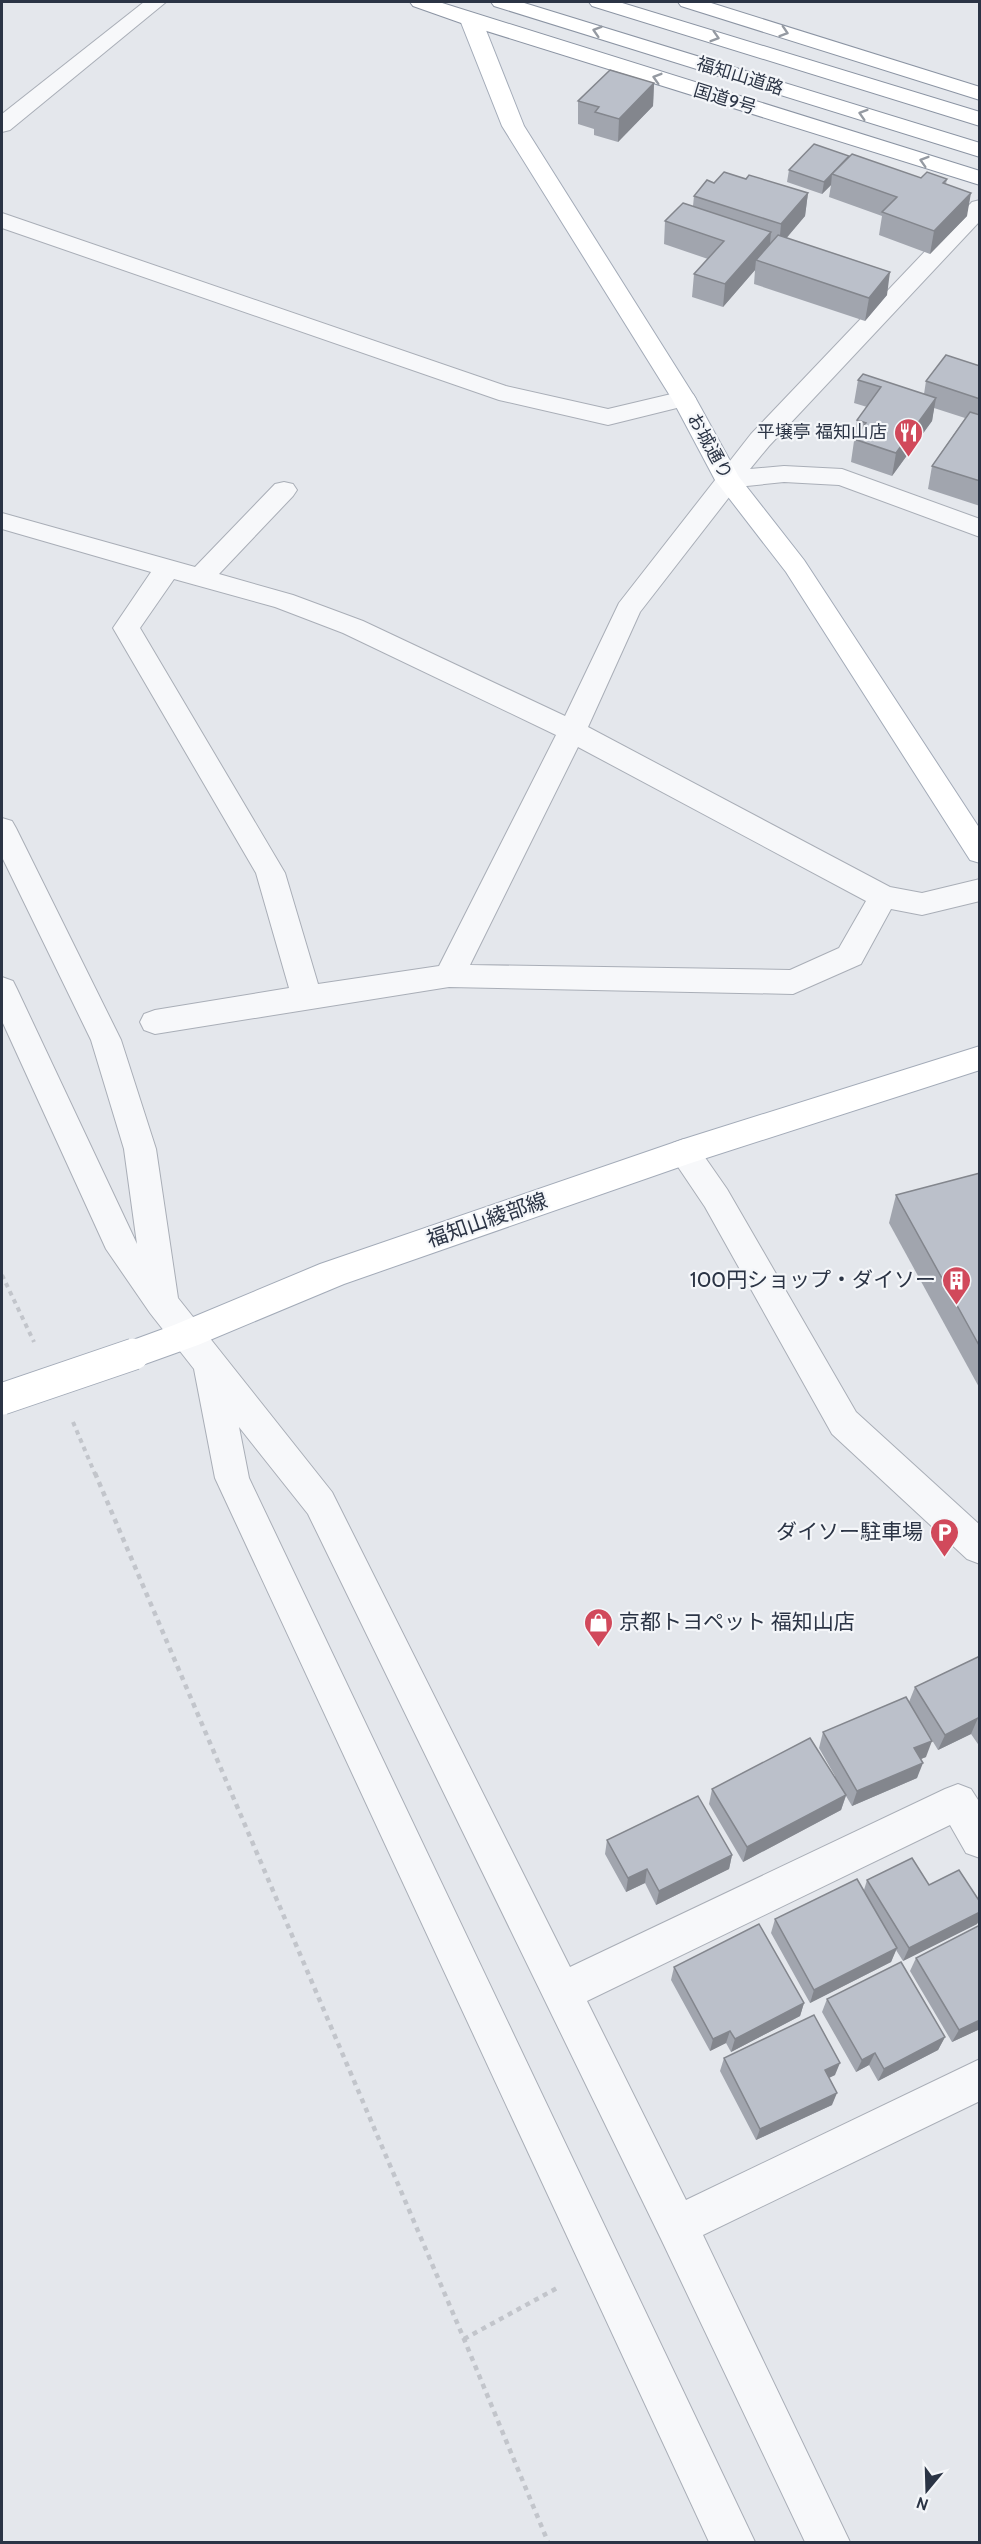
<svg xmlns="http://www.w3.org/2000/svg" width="981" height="2544" viewBox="0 0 981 2544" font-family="Cabin,'Noto Sans JP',sans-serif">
  <rect width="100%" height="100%" fill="#e4e7ec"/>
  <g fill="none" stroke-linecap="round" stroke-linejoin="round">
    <defs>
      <g id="minor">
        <path d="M144,2H166L10,130L2,132V114Z"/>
        <path d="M980,200V221L769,446L750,469L784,466L842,469L980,519V537L839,485L784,482L737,487L640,612L588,727L890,887L922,893L980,879V901L922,915L891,909L861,964L793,994L449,987L155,1034L144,1030L140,1022L144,1014L155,1010L289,988L256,873L113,628L151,572L2,529V513L195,567L275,484L284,482L293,484L297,490L293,496L219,574L293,595L363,621L565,716L619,603L751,434L972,202ZM174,579L275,607L343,633L556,735L439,966L318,984L285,873L140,628ZM578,747L866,901L839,948L790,970L470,965Z"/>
        <path d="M2,213L506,386L608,409L684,391L693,394L696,399L693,404L608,425L499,400L2,228Z"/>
        <path d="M2,818L12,821L16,828L121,1040L156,1149L178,1298L332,1492L570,1967L945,1789L958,1784L971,1789L980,1803V1858L966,1853L950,1825L587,2001L686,2200L980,2059V2101L703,2235L850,2542H805L662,2241L308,1514L239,1427L249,1478L755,2542H709L215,1478L194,1369L150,1313L106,1249L2,1021V977L13,981L17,989L137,1244L124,1149L91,1040L2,857Z"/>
        <path d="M684,1139L695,1143L727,1189L856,1412L980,1525V1564L967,1559L832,1434L705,1207L668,1152L673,1143Z"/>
      </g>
      <g id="major">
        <path d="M471,14L478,16L482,20L524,126L696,399L739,477L804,560L980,829V863L970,860L786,572L715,480L672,399L502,126L460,20L464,16Z"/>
        <path d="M980,1046V1070L691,1163L344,1284L198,1345L134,1368L122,1364L117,1354L122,1344L174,1325L320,1264L684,1139Z"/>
      </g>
      <g id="highway">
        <path d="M410,2H439L980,171V185L464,24L413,6Z"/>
        <path d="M491,2H521L980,143V157L494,6Z"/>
        <path d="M589,2H619L980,112V126L592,6Z"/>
        <path d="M678,2H708L980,87V100L681,6Z"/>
      </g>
    </defs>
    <!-- minor casing -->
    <use href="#minor" stroke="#a9aeb7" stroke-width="2"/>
    <!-- major casing -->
    <use href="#major" stroke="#a3abb8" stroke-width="2"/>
    <!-- highway casing -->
    <use href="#highway" stroke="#8b94a3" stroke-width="2"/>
    <!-- path-far1 -->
    <g stroke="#c2c5cb" stroke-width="4" stroke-dasharray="4.5 4.5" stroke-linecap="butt">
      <path d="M2,1275L34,1342"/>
      <path d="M73,1422L95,1474"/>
    </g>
    <!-- path -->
    <g stroke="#c2c5cb" stroke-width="4.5" stroke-dasharray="5 5" stroke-linecap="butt">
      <path d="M95,1473L464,2339L548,2542"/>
      <path d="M464,2339L559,2287"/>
    </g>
    <!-- minor -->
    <use href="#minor" fill="#f7f8fa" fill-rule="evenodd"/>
    <!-- major -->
    <use href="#major" fill="#fff" fill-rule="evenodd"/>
    <!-- highway -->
    <use href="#highway" fill="#fff" fill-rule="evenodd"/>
    <defs>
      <path id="major-bridge" d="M2,1399L134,1354"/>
    </defs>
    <!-- major-bridge casing -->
    <use href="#major-bridge" stroke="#a3abb8" stroke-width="33" stroke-linecap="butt"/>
    <!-- major-bridge -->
    <use href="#major-bridge" stroke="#fff" stroke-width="31"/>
  </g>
  <!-- wall -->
  <g fill="#a1a5ae">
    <path d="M654,83L653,106L618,142L594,135V129L578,124V101Z"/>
    <path d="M849,156V158L921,178L947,179L946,184L967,216L930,254L879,235L882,216L829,197L831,185L822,194L787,182L789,170Z"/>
    <path d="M746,179L808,193L805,216L786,238L887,295L865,321L754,284L755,270L723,307L692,297L694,274L708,259L664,244L665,221L693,206L694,196L714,183Z"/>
    <path d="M980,366V506L928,489L932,466L965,418L934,408L932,421L892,476L851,462L857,420L867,407L854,403L858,380L924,394L926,381Z"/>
    <path d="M980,1173V1389L889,1223L896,1195Z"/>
    <path d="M980,1656V1747L971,1734L938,1750L924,1727L926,1757L921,1759L917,1778L852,1806L846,1796L841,1810L743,1862L709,1804L712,1789L835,1776L819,1748L823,1732L909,1702L915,1687Z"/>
    <path d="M607,1840L732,1855L729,1869L656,1905L645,1883L626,1892L605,1854Z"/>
    <path d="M867,1880L929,1885L980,1902V1919L977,1924L903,1961L896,1950L891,1962L810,2003L771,1933L775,1919L864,1890Z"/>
    <path d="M916,1958L980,2029L952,2042L910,1971Z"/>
    <path d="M674,1967L804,2003L800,2016L731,2052L726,2043L710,2051L671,1980Z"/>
    <path d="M827,1999L945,2037L938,2050L878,2081L869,2065L856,2072L822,2012Z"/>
    <path d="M724,2058L835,2075L829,2078L832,2105L756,2140L720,2071Z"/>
  </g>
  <!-- shaded-wall -->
  <g fill="#83868d">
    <path d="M654,83L653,106L618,142L619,119Z"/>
    <path d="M849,156L847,168L832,174L831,185L822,194L824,182Z"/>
    <path d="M808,193L805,216L779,247L781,224Z"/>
    <path d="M971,193L967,216L930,254L934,231Z"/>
    <path d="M771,232L769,255L756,260L755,270L723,307L725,284Z"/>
    <path d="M890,272L887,295L865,321L869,298Z"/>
    <path d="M936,398L932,421L892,476L896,453Z"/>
    <path d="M978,1718L971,1734L938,1750L945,1735Z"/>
    <path d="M932,1741L926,1757L908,1764L914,1748Z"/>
    <path d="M923,1763L917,1778L852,1806L857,1791Z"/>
    <path d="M846,1795L841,1810L743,1862L747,1847Z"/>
    <path d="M732,1855L729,1869L656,1905L659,1891Z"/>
    <path d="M647,1869L645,1883L626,1892L628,1878Z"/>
    <path d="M980,1912V1919L977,1924L903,1961L909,1948Z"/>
    <path d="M897,1948L891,1962L810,2003L814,1990Z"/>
    <path d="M804,2003L800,2016L731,2052L735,2039Z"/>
    <path d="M980,2020V2029L952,2042L959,2030Z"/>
    <path d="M730,2031L726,2043L710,2051L713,2039Z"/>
    <path d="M945,2037L938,2050L878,2081L884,2069Z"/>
    <path d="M875,2053L869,2065L856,2072L862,2060Z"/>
    <path d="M840,2063L835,2075L820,2082L825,2070Z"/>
    <path d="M837,2093L832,2105L756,2140L760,2129Z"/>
  </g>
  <!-- building -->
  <g fill="#bbc0ca" stroke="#83868d" stroke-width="1.5">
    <path d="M610,70L654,83L619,119L595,112L599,107L578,101Z"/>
    <path d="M814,144L849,156L824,182L789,170Z"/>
    <path d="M852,154L921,178L927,172L947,179L943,183L971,193L934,231L882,212L897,197L832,174Z"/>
    <path d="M724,172L746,179L749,175L808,193L781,224L694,196L707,180L714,183Z"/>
    <path d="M683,203L771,232L725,284L694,274L724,241L665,221Z"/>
    <path d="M778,235L890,272L869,298L756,260Z"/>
    <path d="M946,355L980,366V399L926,381Z"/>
    <path d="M863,374L936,398L896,453L854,439L866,423L857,420L881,387L858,380Z"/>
    <path d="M970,412L980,415V481L932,466Z"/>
    <path d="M980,1173V1347L896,1195Z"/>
    <path d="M980,1656V1721L978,1718L945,1735L915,1687Z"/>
    <path d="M906,1697L932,1741L914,1748L923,1763L857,1791L823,1732Z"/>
    <path d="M810,1738L846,1795L747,1847L712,1789Z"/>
    <path d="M698,1796L732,1855L659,1891L647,1869L628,1878L607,1840Z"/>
    <path d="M912,1858L929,1885L959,1870L980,1902V1912L909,1948L867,1880Z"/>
    <path d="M857,1879L897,1948L814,1990L775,1919Z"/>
    <path d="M759,1924L804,2003L735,2039L730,2031L713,2039L674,1967Z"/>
    <path d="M980,1925V2020L959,2030L916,1958Z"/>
    <path d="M901,1962L945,2037L884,2069L875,2053L862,2060L827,1999Z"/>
    <path d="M814,2015L840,2063L825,2070L837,2093L760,2129L724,2058Z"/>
  </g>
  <!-- one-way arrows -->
  <defs><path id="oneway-chevron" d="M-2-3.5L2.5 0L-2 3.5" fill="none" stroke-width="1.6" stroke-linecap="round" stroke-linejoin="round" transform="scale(1.5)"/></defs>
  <g stroke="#959aa2">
    <use href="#oneway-chevron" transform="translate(597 31) rotate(-163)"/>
    <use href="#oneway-chevron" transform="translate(784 32) rotate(18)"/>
    <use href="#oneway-chevron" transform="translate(715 37) rotate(17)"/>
    <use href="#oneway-chevron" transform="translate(657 78) rotate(-163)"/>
    <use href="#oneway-chevron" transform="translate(863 114) rotate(-163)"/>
    <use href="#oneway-chevron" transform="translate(924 161) rotate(-163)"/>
  </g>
  <!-- icons -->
  <defs>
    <symbol id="restaurant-pin" viewBox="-11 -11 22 30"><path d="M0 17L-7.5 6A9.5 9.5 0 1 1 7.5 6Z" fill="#d1495b" stroke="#f4f6f9"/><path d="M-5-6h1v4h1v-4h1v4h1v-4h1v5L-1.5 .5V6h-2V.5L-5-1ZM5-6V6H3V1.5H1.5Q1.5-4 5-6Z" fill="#fff"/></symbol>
    <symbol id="building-pin" viewBox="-11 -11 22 30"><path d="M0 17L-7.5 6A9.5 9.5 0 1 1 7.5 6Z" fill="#d1495b" stroke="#f4f6f9"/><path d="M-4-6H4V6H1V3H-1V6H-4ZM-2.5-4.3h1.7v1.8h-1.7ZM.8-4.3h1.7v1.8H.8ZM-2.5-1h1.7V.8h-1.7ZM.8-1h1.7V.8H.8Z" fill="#fff"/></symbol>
    <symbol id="parking-pin" viewBox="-11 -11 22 30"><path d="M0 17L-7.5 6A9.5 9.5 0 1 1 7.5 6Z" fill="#d1495b" stroke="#f4f6f9"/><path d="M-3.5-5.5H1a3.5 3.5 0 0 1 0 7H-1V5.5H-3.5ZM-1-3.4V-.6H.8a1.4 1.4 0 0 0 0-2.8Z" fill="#fff"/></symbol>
    <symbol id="shop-pin" viewBox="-11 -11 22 30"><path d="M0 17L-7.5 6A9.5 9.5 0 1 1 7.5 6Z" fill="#d1495b" stroke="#f4f6f9"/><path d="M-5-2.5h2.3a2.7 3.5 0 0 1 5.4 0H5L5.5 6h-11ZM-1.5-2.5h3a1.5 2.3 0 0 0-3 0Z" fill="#fff"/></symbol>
  </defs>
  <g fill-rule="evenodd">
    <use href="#restaurant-pin" x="892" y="416" width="33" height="45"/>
    <use href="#building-pin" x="940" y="1264" width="33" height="45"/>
    <use href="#parking-pin" x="928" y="1516" width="33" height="45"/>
    <use href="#shop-pin" x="582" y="1606" width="33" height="45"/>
  </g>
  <g text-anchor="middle" stroke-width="4.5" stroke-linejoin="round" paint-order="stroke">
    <!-- far-street labels -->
    <g font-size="18" fill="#2b3445" stroke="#f4f6f9">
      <text transform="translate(740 76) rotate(17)" y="6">福知山道路</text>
      <text transform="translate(725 99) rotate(17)" y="6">国道9号</text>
      <text transform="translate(710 446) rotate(61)" y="6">お城通り</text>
    </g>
    <!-- far-poi labels -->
    <g font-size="18" fill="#2b3445" stroke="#f4f6f9" text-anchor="end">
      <text x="887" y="438">平壌亭 福知山店</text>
    </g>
    <!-- street labels -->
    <g font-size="21" fill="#2b3445" stroke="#f4f6f9">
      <text transform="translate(487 1220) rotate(-19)" y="7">福知山綾部線</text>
    </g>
    <!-- poi labels -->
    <g font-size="21" fill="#2b3445" stroke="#f4f6f9" text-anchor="end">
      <text x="936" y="1287">100円ショップ・ダイソー</text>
      <text x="923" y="1539">ダイソー駐車場</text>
      <text x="619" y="1629" text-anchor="start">京都トヨペット 福知山店</text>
    </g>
  </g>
  <!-- border -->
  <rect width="981" height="2544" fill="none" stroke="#2b3445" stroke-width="6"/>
  <!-- north arrow -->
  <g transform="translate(927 2490) rotate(199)" stroke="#f4f6f9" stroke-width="4.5" paint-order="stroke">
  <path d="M0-4.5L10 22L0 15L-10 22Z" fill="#2b3445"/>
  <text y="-9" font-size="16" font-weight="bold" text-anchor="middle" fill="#2b3445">N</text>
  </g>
</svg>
